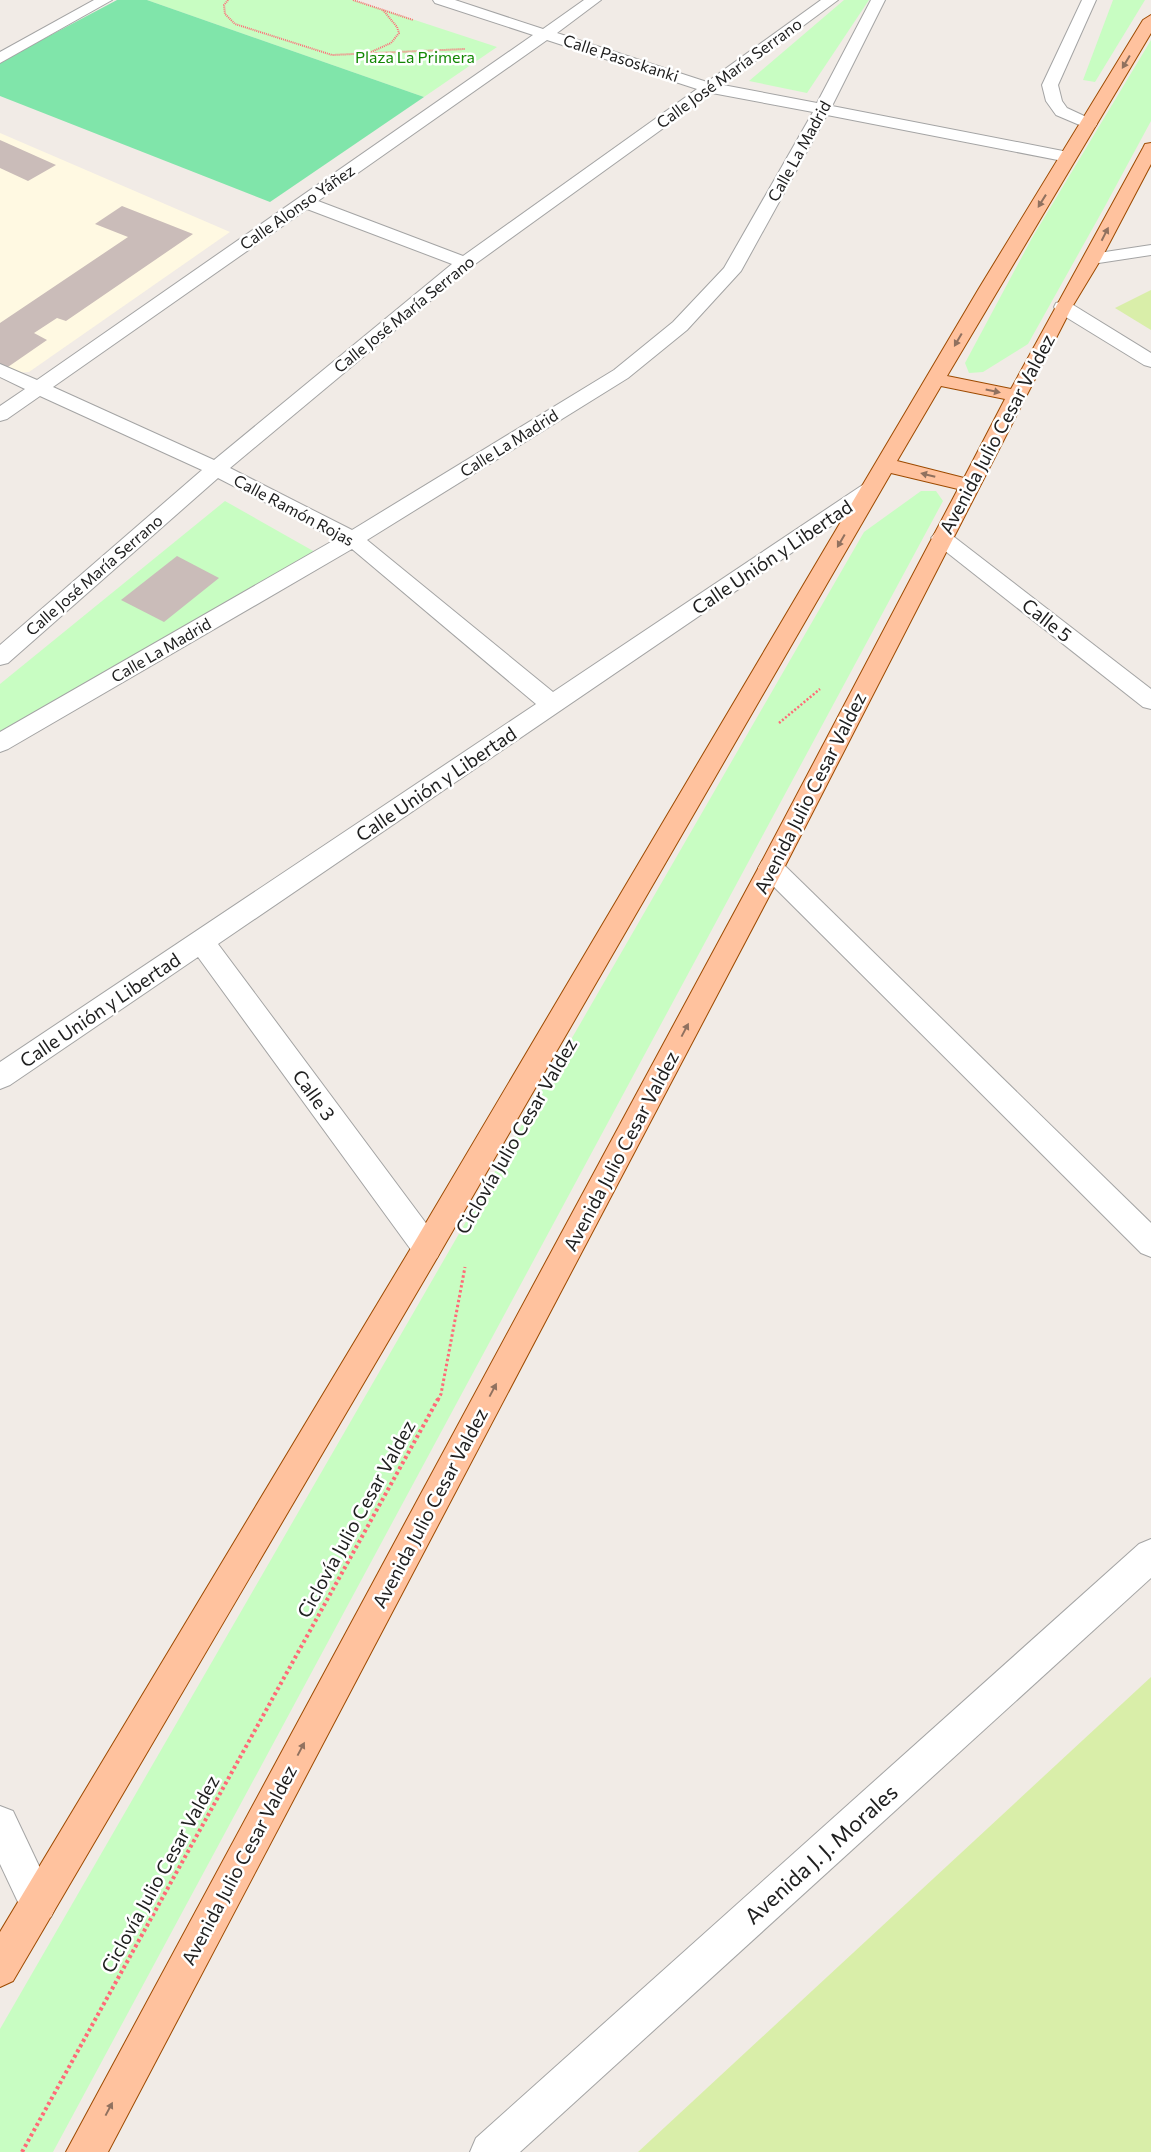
<svg xmlns="http://www.w3.org/2000/svg" width="1151" height="2152" viewBox="0 0 1151 2152" font-family="Commissioner,sans-serif">
  <rect width="100%" height="100%" fill="#f1ebe6"/>
  <!-- education -->
  <path fill="#fff9e2" d="M0,133L230,232L29,372L13,373L0,367Z"/>
  <!-- grass -->
  <g fill="#d9eea9">
    <path d="M1151,290V330L1115,308Z"/>
    <path d="M1151,1677V2152H638Z"/>
  </g>
  <!-- park -->
  <g fill="#c8fdc2">
    <path d="M147,0H354L497,47L424,97Z"/>
    <path d="M844,0H869L807,93L749,81Z"/>
    <path d="M1113,0H1145L1095,82L1083,80Z"/>
    <path d="M1151,40V121L1104,208L1028,344L983,372L969,373L965,363L1032,238Z"/>
    <path d="M921,491H936L943,501L53,2152H0V2029L864,532Z"/>
    <path d="M225,501L315,552L0,735V684Z"/>
  </g>
  <!-- pitch -->
  <path fill="#80e5aa" d="M117,0H147L424,97L270,202L0,96V62Z"/>
  <!-- building -->
  <g fill="#cabcb9">
    <path d="M0,140L56,165L28,181L0,168Z"/>
    <path d="M122,206L193,234L66,321L57,318L34,333L47,340L5,369L0,367V323L128,237L95,224Z"/>
    <path d="M177,556L219,578L164,622L121,600Z"/>
  </g>
  <g fill="none" stroke-linecap="round" stroke-linejoin="round">
    <defs>
      <g id="minor">
        <path d="M94,0H112L0,63V52Z"/>
        <path d="M433,0H455L543,29L584,0H601L557,33L707,82L821,0H838L723,85L817,103L871,0H885L832,106L1068,152L1074,153L1076,157L1074,161L1068,162L827,115L741,271L687,330L628,378L367,540L553,692L864,484L871,482L878,484L881,489L878,494L218,944L437,1238L442,1248L437,1258L427,1262L417,1258L198,957L10,1085L0,1089V1062L536,704L352,549L8,749L0,752V732L336,539L218,478L8,663L0,665V645L202,470L40,396L7,419L0,421V406L25,389L0,377V364L37,380L533,35L435,3ZM547,40L697,89L463,256L318,201ZM712,93L813,112L724,268L673,322L614,370L352,530L230,468L471,267ZM307,209L452,264L214,460L53,387Z"/>
        <path d="M1082,0H1096L1058,85L1062,101L1067,108L1095,121L1097,124L1095,127L1089,129L1056,115L1046,101L1042,85Z"/>
        <path d="M1151,245V255L1092,264L1086,263L1083,259L1086,255L1092,254Z"/>
        <path d="M1063,301L1070,303L1151,353V367L1144,365L1056,311L1054,307L1056,303Z"/>
        <path d="M942,531L949,533L1151,689V709L1143,707L935,543L931,538L935,533Z"/>
        <path d="M771,858L780,861L1151,1223V1257L1141,1253L762,875L758,868L762,861Z"/>
        <path d="M1151,1539V1578L520,2152H470L476,2138L1139,1544Z"/>
        <path d="M0,1806L13,1811L57,1904L51,1917L38,1923L25,1917L0,1864Z"/>
      </g>
      <path id="major" d="M1151,15V33L947,376L1011,389L1143,148L1145,144L1151,143V164L1101,259L1072,307L784,868L108,2152H66L761,863L958,489L891,473L437,1258L13,1981L0,1987V1932L417,1238L978,290L1143,20ZM941,386L1005,399L964,478L897,461Z"/>
    </defs>
    <!-- minor casing -->
    <use href="#minor" stroke="#a4a4a4" stroke-width="2"/>
    <!-- major casing -->
    <use href="#major" stroke="#9d4a00" stroke-width="2"/>
    <!-- path-far3 -->
    <g stroke="#ff6a77" stroke-width="2" stroke-dasharray="1 1" stroke-linecap="butt">
      <path d="M228,0L224,5L225,14L235,24L332,55L465,49"/>
      <path d="M353,0L413,20"/>
      <path d="M371,52L391,43L399,33L397,27L383,10"/>
    </g>
    <!-- path-far2 -->
    <path stroke="#ff6a77" stroke-width="2.5" stroke-dasharray="2 2" stroke-linecap="butt" d="M779,723L820,689"/>
    <!-- path-far1 -->
    <path stroke="#ff6a77" stroke-width="3" stroke-dasharray="2.5 2.5" stroke-linecap="butt" d="M438,1400L441,1394L465,1267"/>
    <!-- path -->
    <path stroke="#ff6a77" stroke-width="4" stroke-dasharray="3 3" stroke-linecap="butt" d="M22,2152L438,1399"/>
    <!-- minor -->
    <use href="#minor" fill="#fff" fill-rule="evenodd"/>
    <!-- major -->
    <use href="#major" fill="#ffc29e" fill-rule="evenodd"/>
  </g>
  <!-- one-way arrows -->
  <defs><path id="oneway-solid" d="M-6-.8H1V-3.2L6.5 0L1 3.2V.8H-6Z" transform="scale(1.25)"/></defs>
  <g fill="#90715f">
    <use href="#oneway-solid" transform="translate(1126 62) rotate(121)"/>
    <use href="#oneway-solid" transform="translate(1042 201) rotate(122)"/>
    <use href="#oneway-solid" transform="translate(1105 234) rotate(-63)"/>
    <use href="#oneway-solid" transform="translate(958 340) rotate(120)"/>
    <use href="#oneway-solid" transform="translate(993 391) rotate(12)"/>
    <use href="#oneway-solid" transform="translate(928 475) rotate(-166)"/>
    <use href="#oneway-solid" transform="translate(841 541) rotate(120)"/>
    <use href="#oneway-solid" transform="translate(685 1030) rotate(-62)"/>
    <use href="#oneway-solid" transform="translate(493 1390) rotate(-62)"/>
    <use href="#oneway-solid" transform="translate(301 1749) rotate(-62)"/>
    <use href="#oneway-solid" transform="translate(109 2109) rotate(-62)"/>
  </g>
  <g text-anchor="middle" stroke-width="5" stroke-linejoin="round" paint-order="stroke">
    <!-- far-park labels -->
    <g font-size="16" fill="#138805" stroke="#fff">
      <text x="415" y="63">Plaza La Primera</text>
    </g>
    <!-- far-street labels -->
    <g font-size="16" fill="#202020" stroke="#fff">
      <text transform="translate(621 58) rotate(18)" y="6">Calle Pasoskanki</text>
      <text transform="translate(729 73) rotate(-36)" y="6">Calle José María Serrano</text>
      <text transform="translate(799 151) rotate(-61)" y="6">Calle La Madrid</text>
      <text transform="translate(297 207) rotate(-35)" y="6">Calle Alonso Yáñez</text>
      <text transform="translate(404 314) rotate(-39)" y="6">Calle José María Serrano</text>
      <text transform="translate(509 443) rotate(-32)" y="6">Calle La Madrid</text>
      <text transform="translate(294 510) rotate(28)" y="6">Calle Ramón Rojas</text>
      <text transform="translate(94 575) rotate(-41)" y="6">Calle José María Serrano</text>
      <text transform="translate(161 650) rotate(-30)" y="6">Calle La Madrid</text>
    </g>
    <!-- street labels -->
    <g font-size="19" fill="#202020" stroke="#fff">
      <text transform="translate(997 434) rotate(-62)" y="7">Avenida Julio Cesar Valdez</text>
      <text transform="translate(772 557) rotate(-34)" y="7">Calle Unión y Libertad</text>
      <text transform="translate(1047 620) rotate(38)" y="7">Calle 5</text>
      <text transform="translate(436 784) rotate(-34)" y="7">Calle Unión y Libertad</text>
      <text transform="translate(810 793) rotate(-63)" y="7">Avenida Julio Cesar Valdez</text>
      <text transform="translate(100 1010) rotate(-34)" y="7">Calle Unión y Libertad</text>
      <text transform="translate(314 1095) rotate(54)" y="7">Calle 3</text>
      <text transform="translate(516 1136) rotate(-60)" y="7">Ciclovía Julio Cesar Valdez</text>
      <text transform="translate(621 1151) rotate(-62)" y="7">Avenida Julio Cesar Valdez</text>
      <text transform="translate(430 1508) rotate(-62)" y="7">Avenida Julio Cesar Valdez</text>
      <text transform="translate(356 1519) rotate(-61)" y="7">Ciclovía Julio Cesar Valdez</text>
      <text transform="translate(239 1865) rotate(-62)" y="7">Avenida Julio Cesar Valdez</text>
      <text transform="translate(160 1874) rotate(-61)" y="7">Ciclovía Julio Cesar Valdez</text>
    </g>
    <!-- near-street labels -->
    <g font-size="22" fill="#202020" stroke="#fff">
      <text transform="translate(821 1854) rotate(-42)" y="8">Avenida J. J. Morales</text>
    </g>
  </g>
</svg>
